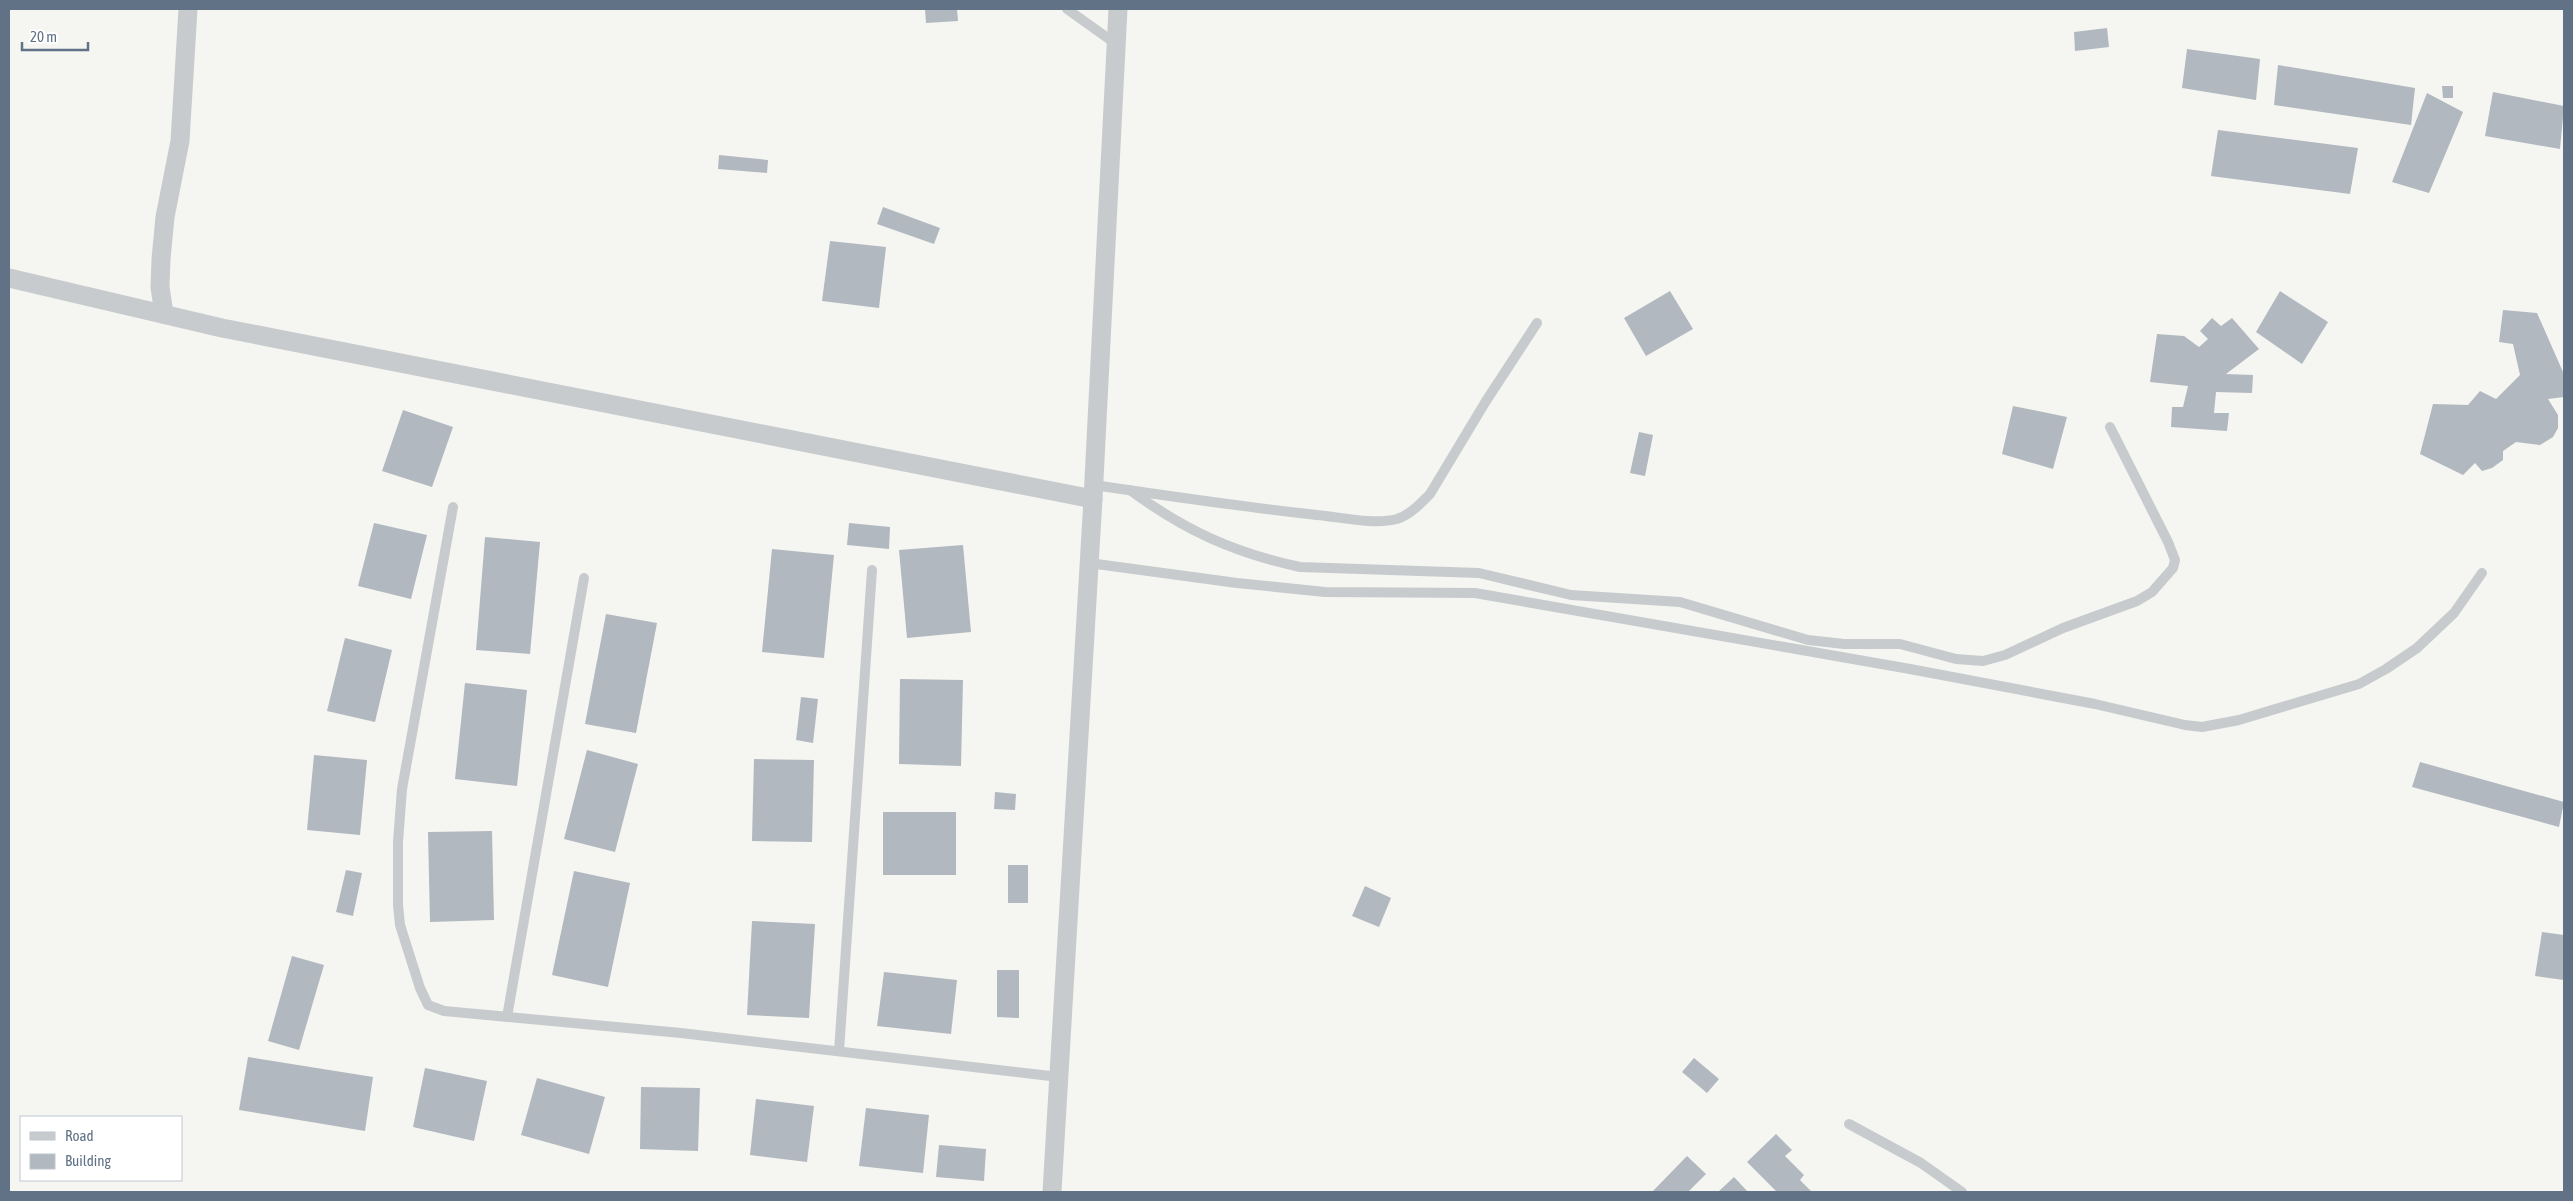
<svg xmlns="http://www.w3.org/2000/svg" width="2573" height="1201" viewBox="0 0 2573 1201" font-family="'Asap Condensed',sans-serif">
  <rect width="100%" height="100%" fill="#f5f6f1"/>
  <!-- building -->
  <g fill="#b1b8bf">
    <path d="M925,9H957L958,21L926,23Z"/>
    <path d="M2107,28L2109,47L2075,51L2074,32Z"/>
    <path d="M2187,49L2260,59L2256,100L2182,88Z"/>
    <path d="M2278,65L2415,88L2411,125L2274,105Z"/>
    <path d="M2442,86H2453V98H2443Z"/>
    <path d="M2493,92L2564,106L2560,149L2485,136Z"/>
    <path d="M2427,93L2463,112L2429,193L2392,182Z"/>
    <path d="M2218,130L2358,148L2350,194L2211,176Z"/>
    <path d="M719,155L768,160L767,173L718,169Z"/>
    <path d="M883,207L940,228L934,244L877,224Z"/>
    <path d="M830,241L886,247L879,308L822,301Z"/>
    <path d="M1670,291L1693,329L1646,356L1624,318Z"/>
    <path d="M2280,291L2328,322L2302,364L2256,332Z"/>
    <path d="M2503,310L2537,313L2563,372L2564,397L2548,399L2558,415V428L2553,437L2540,445L2516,442L2503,451V460L2492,468L2482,471L2475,463L2463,475L2420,454L2433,404L2468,405L2480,391L2496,399L2520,375L2513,344L2499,342Z"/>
    <path d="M2212,318L2221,326L2232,318L2259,349L2226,374L2253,375L2252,393L2216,392L2214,413H2229L2227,431L2171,427L2172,407H2183L2188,386L2150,382L2157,334L2184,336L2199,347L2208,339L2200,331Z"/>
    <path d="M2013,406L2067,417L2053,469L2002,454Z"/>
    <path d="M403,410L453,427L432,487L382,471Z"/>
    <path d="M1639,432L1653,435L1645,476L1630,473Z"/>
    <path d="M374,523L427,535L411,599L358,586Z"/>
    <path d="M849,523L890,527L889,549L847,545Z"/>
    <path d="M485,537L540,542L530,654L476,650Z"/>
    <path d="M963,545L971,632L907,638L899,550Z"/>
    <path d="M772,549L834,555L824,658L762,652Z"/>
    <path d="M606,614L657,623L636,733L585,724Z"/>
    <path d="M345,638L392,650L375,722L327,711Z"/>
    <path d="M900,679L963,680L961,766L899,764Z"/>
    <path d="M465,683L527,690L517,786L455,779Z"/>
    <path d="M801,697L818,699L813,743L796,740Z"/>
    <path d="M587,750L638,764L615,852L564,839Z"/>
    <path d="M314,755L367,760L360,835L307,830Z"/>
    <path d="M754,759L814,760L812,842L752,841Z"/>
    <path d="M2420,762L2564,802L2559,827L2412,787Z"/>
    <path d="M995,792L1016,794L1015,810L994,809Z"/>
    <rect x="883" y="812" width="73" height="63"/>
    <path d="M492,831L494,920L430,922L428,832Z"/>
    <rect x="1008" y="865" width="20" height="38"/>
    <path d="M346,870L362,873L353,916L336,912Z"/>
    <path d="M574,871L630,883L608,987L552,975Z"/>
    <path d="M1365,886L1391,898L1379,927L1352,916Z"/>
    <path d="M752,921L815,924L809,1018L747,1015Z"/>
    <path d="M2542,932L2564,935V980L2535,976Z"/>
    <path d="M292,956L324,965L299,1050L268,1041Z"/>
    <path d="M997,970H1019V1018L997,1017Z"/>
    <path d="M884,972L957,980L951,1034L877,1026Z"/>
    <path d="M248,1057L373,1077L365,1131L239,1110Z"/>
    <path d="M1694,1058L1719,1079L1707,1093L1682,1072Z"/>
    <path d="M425,1068L487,1081L474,1141L413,1127Z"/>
    <path d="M537,1078L605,1097L589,1154L521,1135Z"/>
    <path d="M641,1087L700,1088L698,1151L640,1149Z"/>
    <path d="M756,1099L814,1106L807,1162L750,1155Z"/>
    <path d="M866,1108L929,1115L923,1173L859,1166Z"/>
    <path d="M1776,1134L1792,1150L1785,1156L1804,1175L1800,1180L1812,1192H1777L1747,1162Z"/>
    <path d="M939,1145L986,1149L984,1181L936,1177Z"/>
    <path d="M1687,1156L1706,1174L1688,1192H1652Z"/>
    <path d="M1734,1177L1748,1192H1718Z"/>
  </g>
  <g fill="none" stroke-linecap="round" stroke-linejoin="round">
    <!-- lane -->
    <g stroke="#c8cbce" stroke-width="10">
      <path d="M1067,9L1116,44"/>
      <path d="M1094,485C1168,496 1242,507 1317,515C1341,517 1373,525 1397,519C1410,515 1420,504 1430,494L1486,401L1537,323"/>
      <path d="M1130,490C1184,530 1234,553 1300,567L1479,573L1571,595L1680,602L1808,640L1844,644H1900L1956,659L1983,661L2005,655L2063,628L2137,601L2152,592L2173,568L2175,560L2168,542L2110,427"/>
      <path d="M453,507L402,789L398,842V905L400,925L420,988L428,1005L444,1011L681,1033L1059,1077"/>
      <path d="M1089,563L1237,583L1325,592L1475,593L1910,669L2095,704L2185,725L2202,727L2239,720L2359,684L2386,669L2417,648L2454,613L2482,573"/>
      <path d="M507,1017L584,578"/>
      <path d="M839,1051L872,570"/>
      <path d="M1849,1124L1921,1163L1962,1192"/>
    </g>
    <!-- street -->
    <g stroke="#c8cbce" stroke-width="19">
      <path d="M9,278L222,328L1093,499"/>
      <path d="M164,314L160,287L161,259L165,217L180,141L188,9"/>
      <path d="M1052,1192L1093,499L1118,9"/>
    </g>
  </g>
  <!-- border -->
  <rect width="2573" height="1201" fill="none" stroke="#617286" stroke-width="20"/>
  <!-- legend -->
  <rect x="20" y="1116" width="162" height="65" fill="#ffffff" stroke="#c0c7cf"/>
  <rect x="30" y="1132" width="25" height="8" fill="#c8cbce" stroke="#c0c7cf"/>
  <text x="65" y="1141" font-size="15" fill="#617286">Road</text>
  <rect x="30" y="1154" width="25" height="15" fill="#b1b8bf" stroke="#c0c7cf"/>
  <text x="65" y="1166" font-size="15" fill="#617286">Building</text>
  <!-- scale -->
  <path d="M22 42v8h66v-8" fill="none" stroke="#617286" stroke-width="2.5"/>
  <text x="30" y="42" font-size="15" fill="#617286" stroke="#ffffff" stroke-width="4" paint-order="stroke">20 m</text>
</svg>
